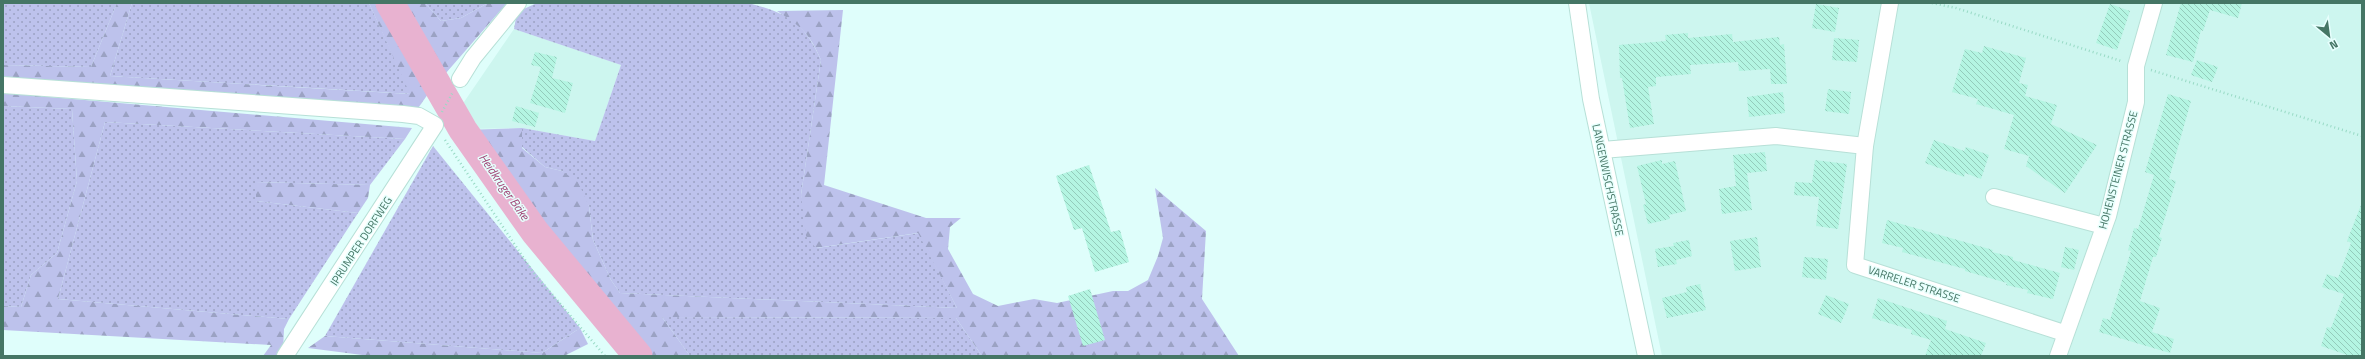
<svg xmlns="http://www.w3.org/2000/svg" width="2365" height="359" viewBox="0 0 2365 359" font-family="'Titillium Web',sans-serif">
  <defs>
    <pattern id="grass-dots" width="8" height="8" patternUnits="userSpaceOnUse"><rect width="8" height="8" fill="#bdc2ec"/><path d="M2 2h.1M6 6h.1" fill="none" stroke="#9ba2c3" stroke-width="1.8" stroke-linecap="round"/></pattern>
    <pattern id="forest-firs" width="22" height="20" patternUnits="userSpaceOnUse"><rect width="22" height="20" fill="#bdc2ec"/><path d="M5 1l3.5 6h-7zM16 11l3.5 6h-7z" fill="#9ba2c3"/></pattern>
    <pattern id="building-back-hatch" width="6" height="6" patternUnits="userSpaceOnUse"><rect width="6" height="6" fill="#b4f5e2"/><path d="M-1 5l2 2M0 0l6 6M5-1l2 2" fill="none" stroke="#94cbbb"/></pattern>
  </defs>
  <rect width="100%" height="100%" fill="#dffefb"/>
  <!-- residential -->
  <g fill="#cdf6ef">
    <path d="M1589,3H2362V356H1662Z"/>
    <path d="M514,29L621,65L595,141L522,128L467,129L464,102Z"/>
  </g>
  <!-- grass -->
  <g fill="url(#grass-dots)">
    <path d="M3,3H117L91,67L3,65Z"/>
    <path d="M132,3H369L411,94L110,76Z"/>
    <path d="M425,3H488L461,18L441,21Z"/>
    <path d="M537,3H748C787,13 804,22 821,60L801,195L817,248L919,233L957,308L620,293L611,280L593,240L589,206L562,171L545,167L522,147V128L595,141L621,65L514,29L517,12Z"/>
    <path d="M3,106L72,109L77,181L57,253L31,275L21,307L3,306Z"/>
    <path d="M105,122L405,139L370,185L256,182V201L358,213L289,319L58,299Z"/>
    <path d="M433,146L580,328L542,353L325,336Z"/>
    <path d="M662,317L956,318L982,356H690Z"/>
  </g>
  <!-- forest -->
  <g fill="url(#forest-firs)">
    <path d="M117,3H132L110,76L410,94L369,3H385L433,87L416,111L3,81V65L91,67Z"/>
    <path d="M394,3H425L441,21L461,18L488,3H507L439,81Z"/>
    <path d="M843,10L824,185L926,218H961L950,227L948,249L973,294L998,306L1034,299L1057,303L1113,291H1128L1148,280L1158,256L1163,238L1155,188L1206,231L1202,299L1239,356H982L956,318L662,317L690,356H641L536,229L463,130L522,128V148L545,167L562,171L578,182L589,206L593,240L611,280L620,293L957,308L918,233L816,248L806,236L801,195L821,60C809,32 801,27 777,11Z"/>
    <path d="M3,93L412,128L405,139L105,122L58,299L289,319L284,329L283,351L280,356H263L271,345L3,330V306L21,307L31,275L57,253L77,181L72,109L3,106Z"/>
    <path d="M256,182L370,185L368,198L358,213L256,201Z"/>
    <path d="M580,328L588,344L564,356H370L308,348L325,336L542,353Z"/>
  </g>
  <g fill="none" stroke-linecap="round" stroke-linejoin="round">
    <!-- river -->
    <path stroke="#e8b2d0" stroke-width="29" d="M390,3L463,130L535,232L638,356"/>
  </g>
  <!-- building -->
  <g fill="url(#building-back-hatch)">
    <path d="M2181,3H2242L2238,18L2210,10L2203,31L2201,30L2193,62L2166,55Z"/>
    <path d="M1816,4L1839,8L1835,32L1812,28Z"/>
    <path d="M2110,4L2130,11L2117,50L2096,43Z"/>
    <path d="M1688,33V38L1732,34L1733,42L1779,37L1780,45L1784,44L1787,84H1771L1770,69L1739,71L1738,62L1690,65L1691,74L1656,77V86L1648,87L1654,124L1630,128L1622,78H1620L1619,45L1666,41L1665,35Z"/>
    <path d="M1834,38L1859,40L1857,62L1832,60Z"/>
    <path d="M1984,46L2026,58L2019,83L2028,85L2025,96L2057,105L2051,124L2097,145L2065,193L2026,166L2029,156L2004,149L2014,115L1976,104L1978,99L1952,92L1965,49L1982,53Z"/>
    <path d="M535,52L557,57L552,78L573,83L565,113L530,103L541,67L531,65Z"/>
    <path d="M2197,60L2218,67L2212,82L2191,75Z"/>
    <path d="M1828,89L1851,92L1849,114L1825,111Z"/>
    <path d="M1783,92L1785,113L1749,117L1747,97Z"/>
    <path d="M2168,94L2191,101L2169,179L2176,181L2159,237L2162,238L2156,257H2153L2140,301L2160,308L2152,332L2174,339L2170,353L2099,332L2103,318L2110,320L2131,251L2128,250L2131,240L2134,228L2138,229L2154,175L2145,172Z"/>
    <path d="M516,106L539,113L535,127L512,121Z"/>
    <path d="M1934,140L1964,151L1966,147L1989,155L1981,179L1965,173L1964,177L1925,163Z"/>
    <path d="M1765,152L1767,171L1747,173L1752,210L1722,214L1719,189L1736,186L1733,155Z"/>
    <path d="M1662,160V164L1675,161L1686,211L1669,215L1670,219L1648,224L1643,205L1646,204L1637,166Z"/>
    <path d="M1815,160L1847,164L1838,229L1816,226L1819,197L1794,195L1795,182L1812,183Z"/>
    <path d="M1089,165L1111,232L1120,230L1129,262L1095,272L1082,228L1074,230L1056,176Z"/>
    <path d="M2361,205L2362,356H2350L2321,346L2327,327L2331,328L2344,294L2322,287L2327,274L2338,278L2351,243L2347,241Z"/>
    <path d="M1887,220L1993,250L1992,252L2013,257V260L2060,273L2053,299L2027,293L2028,290L2006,285L2007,283L1965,271V269L1902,252L1903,248L1882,243Z"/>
    <path d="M1757,237L1761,267L1735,271L1730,241Z"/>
    <path d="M1689,240L1692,256L1676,260L1677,264L1658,267L1655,249L1674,246L1673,243Z"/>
    <path d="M2065,247L2079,250L2074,270L2061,267Z"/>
    <path d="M1804,257L1828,259L1826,280L1802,277Z"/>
    <path d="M1700,284L1706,310L1667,318L1662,298L1687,292L1686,287Z"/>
    <path d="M1090,289L1105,340L1083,346L1068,296Z"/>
    <path d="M1826,295L1849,304L1841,323L1818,314Z"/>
    <path d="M1878,298L1947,321L1945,329L1986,343L1981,356H1925L1931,340L1911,334L1912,330L1872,318Z"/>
  </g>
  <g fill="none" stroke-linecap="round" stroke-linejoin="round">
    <defs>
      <g id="minor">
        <path d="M1577,3L1591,99L1646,356"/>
        <path d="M1890,3L1865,146L1855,265L2064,333"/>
        <path d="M460,79L473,58L518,3"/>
        <path d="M3,85L403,114L419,116L435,125L285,356"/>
        <path d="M1602,150L1776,136L1865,146"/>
        <path d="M1994,197L2104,226"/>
        <path d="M2058,356L2108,216L2136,102V66L2154,3"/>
      </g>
    </defs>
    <!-- minor casing -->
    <use href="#minor" stroke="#b7e0d7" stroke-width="18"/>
    <!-- path -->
    <g stroke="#98dac5" stroke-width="2.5" stroke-dasharray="1 3" stroke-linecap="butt">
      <path d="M1932,3L1956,8L2121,61"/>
      <path d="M2151,70L2362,136"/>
      <path d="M442,112L453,92"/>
      <path d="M445,140L533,272L605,356"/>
    </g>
    <!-- minor -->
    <use href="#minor" stroke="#fff" stroke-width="16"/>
  </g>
  <g text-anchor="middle" stroke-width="3" stroke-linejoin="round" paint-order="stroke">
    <!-- street labels -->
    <g font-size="11" fill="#457665" stroke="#e7fffd">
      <text transform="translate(2118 170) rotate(-75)" y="4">HOHENSTEINER STRASSE</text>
      <text transform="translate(1608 180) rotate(78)" y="4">LANGENWISCHSTRASSE</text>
      <text transform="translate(361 241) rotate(-57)" y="4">IPRUMPER DORFWEG</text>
      <text transform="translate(1914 284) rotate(18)" y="4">VARRELER STRASSE</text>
    </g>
    <!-- water labels -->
    <g font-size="12" font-style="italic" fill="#a14576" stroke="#e7fffd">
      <text transform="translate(504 187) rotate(55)" y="4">Heidkruger Bäke</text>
    </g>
  </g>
  <!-- border -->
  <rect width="2365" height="359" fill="none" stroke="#457665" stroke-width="8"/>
  <!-- north arrow -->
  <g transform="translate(2329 36) rotate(151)" stroke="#e7fffd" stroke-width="3" paint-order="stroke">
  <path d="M0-3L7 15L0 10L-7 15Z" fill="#457665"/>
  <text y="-6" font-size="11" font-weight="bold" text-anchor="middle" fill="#457665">N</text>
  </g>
</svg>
